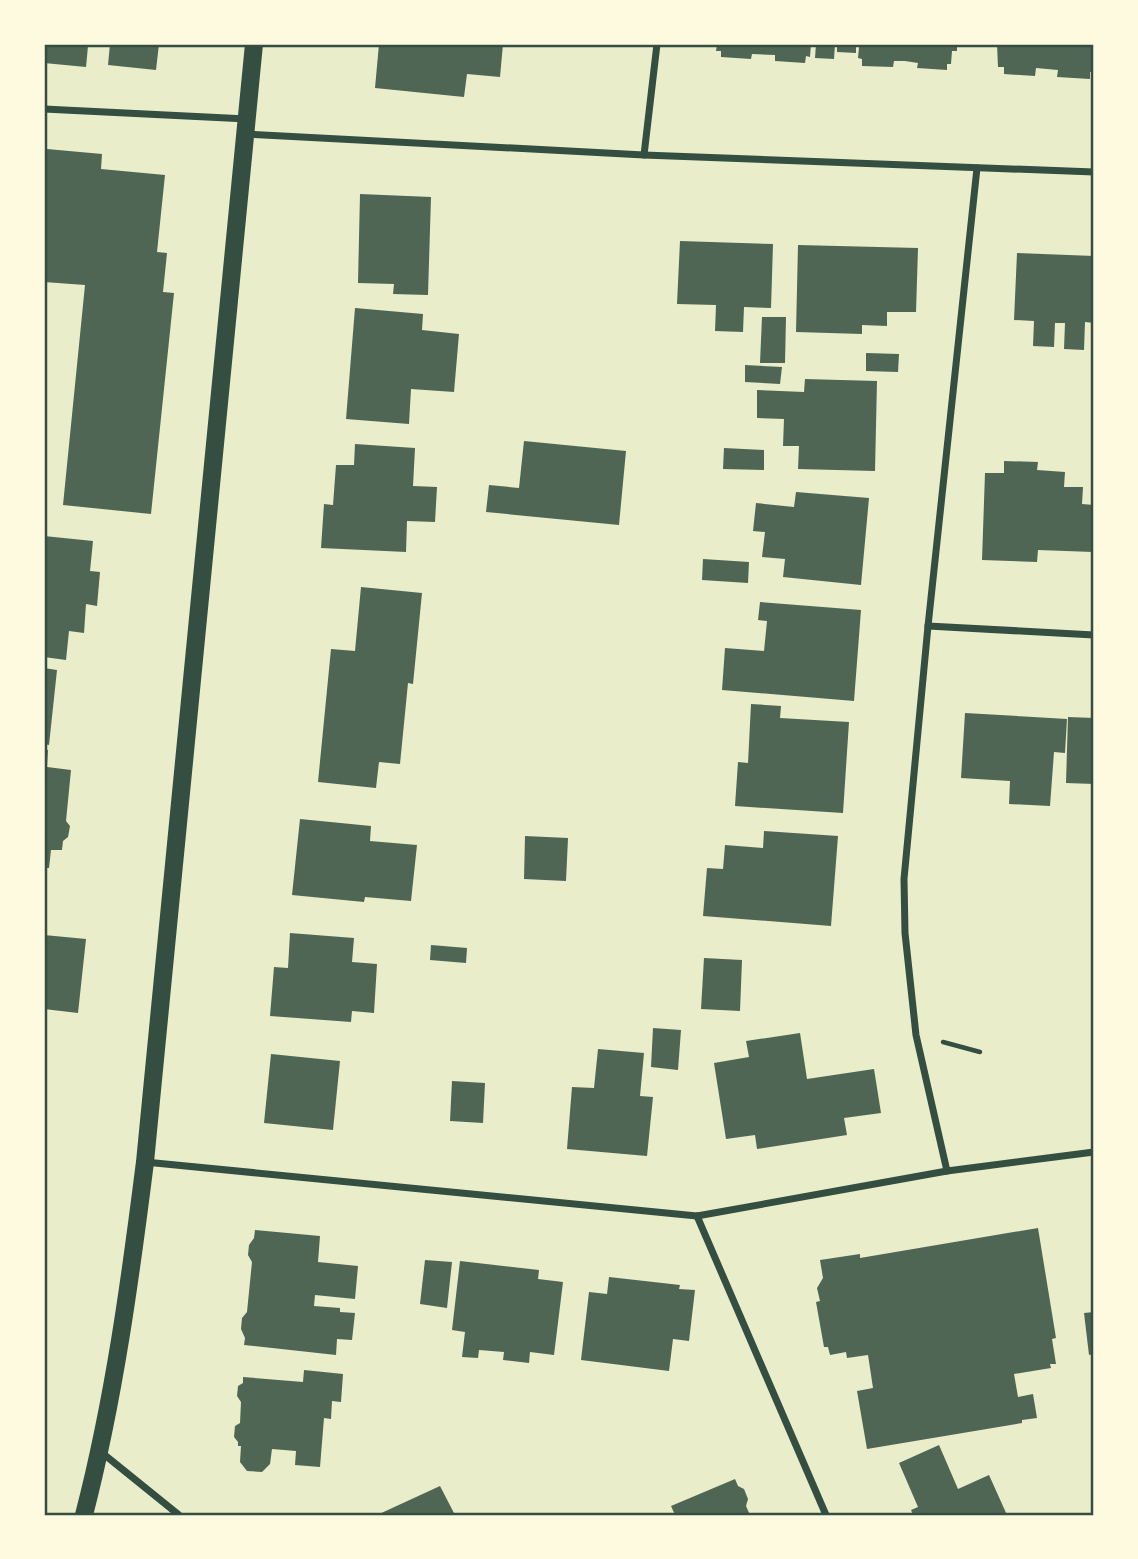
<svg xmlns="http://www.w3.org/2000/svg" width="1138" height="1559" viewBox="0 0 1138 1559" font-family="'Golos Text',sans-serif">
  <rect width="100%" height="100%" fill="#e9edc9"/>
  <!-- building -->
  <g fill="#4f6655">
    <path d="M44,44H76L88,46L86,67L44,63Z"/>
    <path d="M110,44H159L156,70L108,65Z"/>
    <path d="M379,44H503L500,77L467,74L464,97L375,88Z"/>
    <path d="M717,44H811L810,57L806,56L805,63L775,61V55L752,54L751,59L721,57V51H716Z"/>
    <path d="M816,44H835L834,59L815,58Z"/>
    <path d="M837,44H957V51H952L951,64H947V70L917,68L918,63L905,61H894L893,67L862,66V59L858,58L859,47H856V53L837,52Z"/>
    <path d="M997,44H1094V72H1090V79L1057,77L1058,70L1036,68L1035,76L1004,74V67H998Z"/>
    <path d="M47,149L102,154L101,169L165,175L157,252L167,253L163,292L174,293L151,514L63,505L85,285L44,282V163H46Z"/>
    <path d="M360,194L431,197L428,295L393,294L394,284L358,283Z"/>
    <path d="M680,241L773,244L771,308L744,307L743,332L715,331L716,305L677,304Z"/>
    <path d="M798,245L918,248L916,312H887V326L862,325V334L796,332Z"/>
    <path d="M1017,253L1094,256V323L1085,322L1084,350L1064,349L1065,323H1055L1054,347L1033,346L1034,321L1014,320Z"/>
    <path d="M355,308L423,314L422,330L459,334L454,392L411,389L409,424L346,419Z"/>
    <path d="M762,317H786L785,363H760Z"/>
    <path d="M866,353L899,354L898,372L866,371Z"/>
    <path d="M745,365L782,367L780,384L745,382Z"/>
    <path d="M805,379L877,381L875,471L798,469L799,446H783L784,419L757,418V390L804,392Z"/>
    <path d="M524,441L626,451L619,525L486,512L489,485L519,488Z"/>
    <path d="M355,444L415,448L413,486L437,487L435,522L407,521L406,552L321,548L324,504L333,505L336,465H354Z"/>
    <path d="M724,448L764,450V470L723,469Z"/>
    <path d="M1004,461L1038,462L1037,470L1065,472L1064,487H1083L1082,504L1094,505L1093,552L1038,550L1037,562L982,560L985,473H1004Z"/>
    <path d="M796,492L869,498L861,585L783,577L785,559L762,557L765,532L753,531L756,503L794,507Z"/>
    <path d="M44,536L93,541L90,571L100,572L97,606L86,604L84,633L69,631L66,660L44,657Z"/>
    <path d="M703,559L749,562L748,583L702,580Z"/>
    <path d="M361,587L422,593L413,684L408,683L400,764L379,762L376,788L318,782L331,649L355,651Z"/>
    <path d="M760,602L861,610L854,701L722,690L725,648L764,651L767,621L758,620Z"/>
    <path d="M44,668L57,670L49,745L44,744Z"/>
    <path d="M751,704L781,706L780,718L849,722L843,813L735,806L738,762L748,763Z"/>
    <path d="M965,713L1067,719L1065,753L1054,752L1050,806L1009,804L1010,781L961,778Z"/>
    <path d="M1068,717L1094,718V784L1066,783Z"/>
    <path d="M44,750H48L47,767L71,770L66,821L70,826L68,837L63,841L62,850H51L49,868H44Z"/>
    <path d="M300,819L371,826L370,841L417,845L411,901L365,897L364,902L292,895Z"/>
    <path d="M764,831L838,836L831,926L703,916L707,868L723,869L725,845L763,848Z"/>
    <path d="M525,836L568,838L566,881L524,879Z"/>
    <path d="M290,933L354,938L352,962L377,964L374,1013L352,1011L351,1022L270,1016L274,967L288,968Z"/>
    <path d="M44,935L86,939L78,1013L44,1009Z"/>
    <path d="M431,945L467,948L466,963L430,960Z"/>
    <path d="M704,958L742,960L740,1011L701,1009Z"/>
    <path d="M653,1028L681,1030L678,1070L651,1067Z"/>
    <path d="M800,1033L807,1079L874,1069L881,1113L844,1118L847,1135L757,1149L755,1135L726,1139L714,1063L749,1057L746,1041Z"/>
    <path d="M598,1049L644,1053L640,1096L653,1097L647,1156L567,1149L572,1087L594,1088Z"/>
    <path d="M271,1054L340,1061L333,1130L264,1123Z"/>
    <path d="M452,1081L485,1083L483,1123L450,1121Z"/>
    <path d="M1038,1228L1056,1338L1052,1339L1056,1364H1050L1051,1368L1014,1374L1018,1397L1033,1394L1037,1418L1022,1420V1423L867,1449L857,1391L873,1388L868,1355L847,1358L846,1352L830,1355L828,1347H824L816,1302L820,1301L817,1288L823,1278L820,1260L860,1254V1258Z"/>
    <path d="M255,1230L320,1236L318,1262L358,1266L355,1299L315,1295L314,1306L340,1308V1312L355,1313L352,1340L337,1339L336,1355L244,1345L245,1338L241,1329L242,1318L247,1312L252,1262L248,1255L249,1245L254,1238Z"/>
    <path d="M425,1260L452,1262L447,1308L420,1304Z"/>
    <path d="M460,1261L539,1270L538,1279L563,1282L554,1355L530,1352L529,1363L503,1360L504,1352L479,1350L478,1358L462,1357L465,1332L452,1330Z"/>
    <path d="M609,1277L680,1285L679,1289L695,1290L689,1341L673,1339L669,1371L581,1360L589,1292L607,1294Z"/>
    <path d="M1094,1312V1354L1089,1355L1084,1313Z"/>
    <path d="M304,1370L343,1374L341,1402L332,1401L331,1419L324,1418L320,1467L295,1465L296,1451L272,1449L270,1464L262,1472L247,1471L240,1462L241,1446H238V1442L234,1437L235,1426L240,1423L241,1402L237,1396L238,1386L243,1383V1377L303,1382Z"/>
    <path d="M939,1445L958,1489L989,1475L1007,1515H913L911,1510L918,1507L899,1463Z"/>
    <path d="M735,1479L738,1486L744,1489L748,1499L746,1506L750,1515H675L671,1506Z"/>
    <path d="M440,1486L455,1515H377Z"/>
  </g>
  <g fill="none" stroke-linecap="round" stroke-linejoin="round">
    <!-- path -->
    <path stroke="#344e41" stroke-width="4.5" d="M943,1042L980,1052"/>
    <!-- minor -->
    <g stroke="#344e41" stroke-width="7">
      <path d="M44,109L247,119"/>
      <path d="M246,134L644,155L1094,172"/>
      <path d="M644,155L657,44"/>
      <path d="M928,626L1094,635"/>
      <path d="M145,1162L697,1216L947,1171L1094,1152"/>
      <path d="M947,1171L916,1035L905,933L904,879L928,626L977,168"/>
      <path d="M697,1216L826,1515"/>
      <path d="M101,1452L179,1515"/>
    </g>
    <!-- primary -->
    <path stroke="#344e41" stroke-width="18" d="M84,1515C114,1399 130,1281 145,1162L254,44"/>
  </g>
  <!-- border -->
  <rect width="1138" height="1559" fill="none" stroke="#fefae0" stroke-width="91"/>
  <rect x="46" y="46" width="1046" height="1468" fill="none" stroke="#344e41" stroke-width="2.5"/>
</svg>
